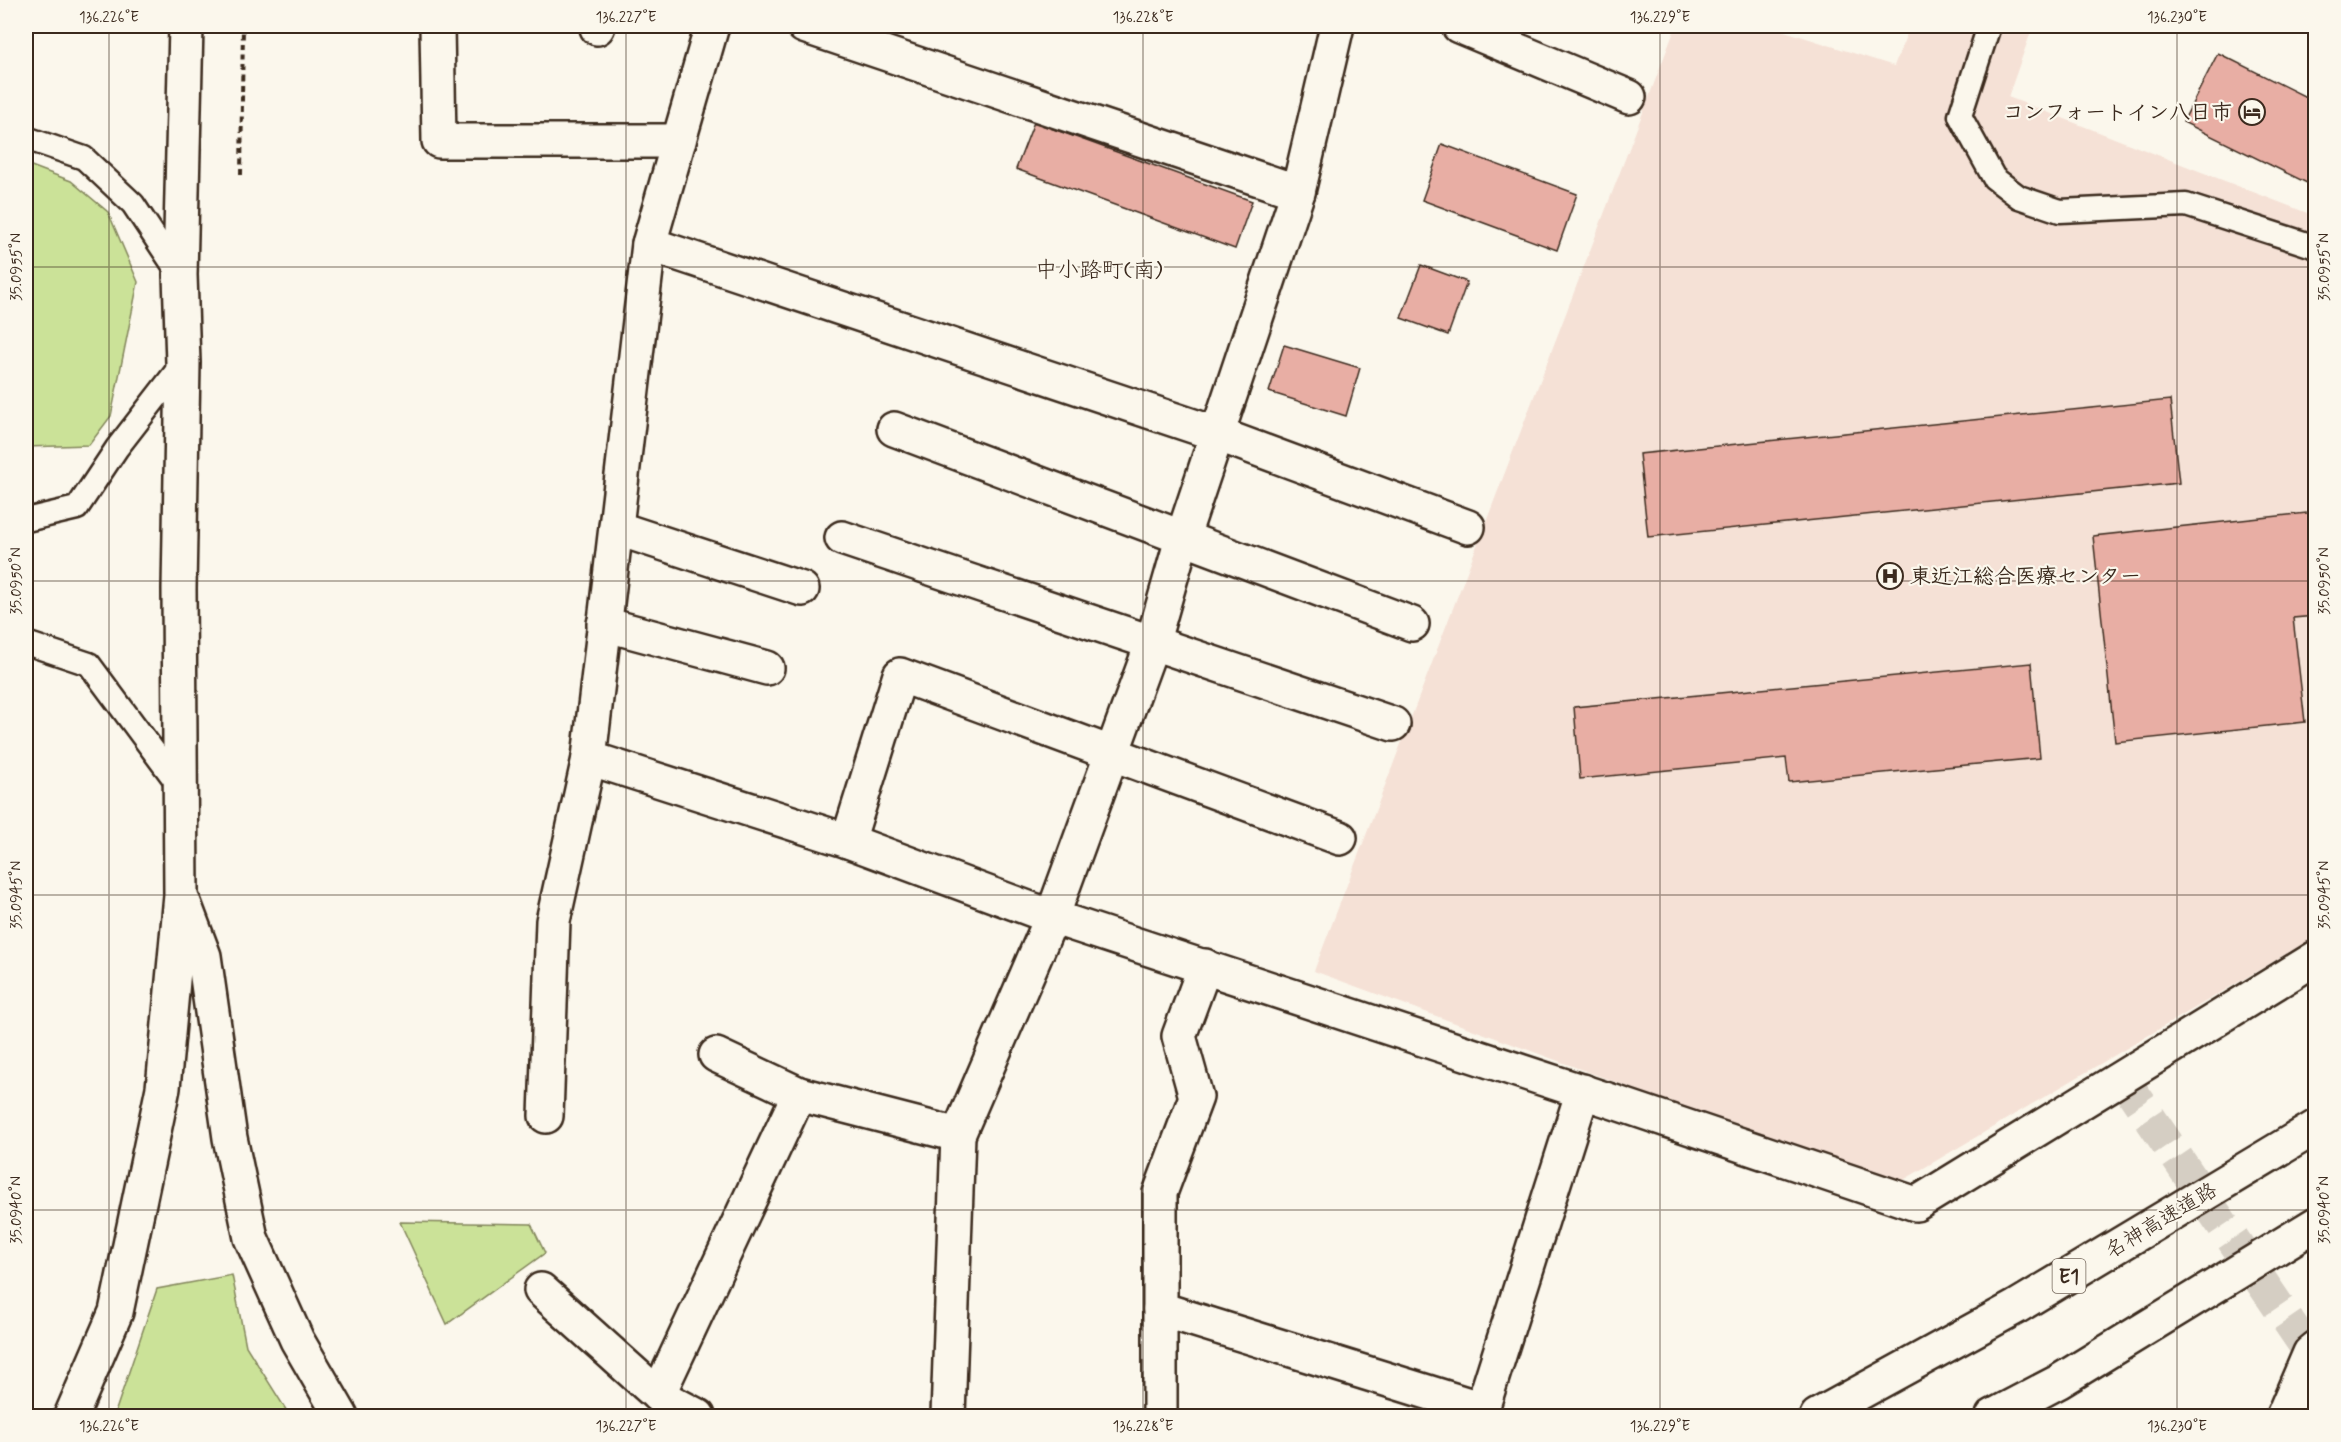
<svg xmlns="http://www.w3.org/2000/svg" width="2341" height="1442" viewBox="0 0 2341 1442" font-family="Mynerve,'Klee One',sans-serif">
  <rect width="100%" height="100%" fill="#fbf7ec"/>
  <filter id="ink" filterUnits="userSpaceOnUse"><feTurbulence type="fractalNoise" baseFrequency=".0167" numOctaves="2"/><feDisplacementMap in="SourceGraphic" scale="12" xChannelSelector="R" yChannelSelector="G"/><feConvolveMatrix kernelMatrix="1 2 1 2 8 2 1 2 1" color-interpolation-filters="sRGB"/></filter>
  <g filter="url(#ink)">
    <!-- built -->
    <path fill="#f5e1d6" d="M1676,26H1769L1894,66L1910,26H2033L2008,97L2315,216V937L1895,1185L1314,971Z"/>
    <!-- green -->
    <g fill="#cbe298" stroke="#83865b" stroke-width="1.5">
      <path d="M26,164L71,181L108,212L138,282L111,416L89,445L26,447Z"/>
      <path d="M400,1222L531,1224L545,1253L447,1324Z"/>
      <path d="M232,1275L246,1346L290,1416H114L157,1289Z"/>
    </g>
    <!-- building -->
    <g fill="#e8aea4" stroke="#3b2a1e" stroke-width="1.5">
      <path d="M2218,53L2316,102V166L2307,183L2183,122Z"/>
      <path d="M1034,122L1252,201L1235,249L1016,169Z"/>
      <path d="M1442,144L1577,194L1557,250L1422,200Z"/>
      <path d="M1421,265L1467,282L1448,335L1401,318Z"/>
      <path d="M1284,345L1360,368L1346,416L1269,392Z"/>
      <path d="M2170,400L2179,483L1648,537L1639,454Z"/>
      <path d="M2316,512V616L2293,618L2305,722L2115,742L2093,536Z"/>
      <path d="M2031,663L2040,758L1789,782L1786,758L1580,779L1574,707Z"/>
    </g>
    <g fill="none" stroke-linecap="round" stroke-linejoin="round">
      <!-- street-tunnel -->
      <path stroke="#d5cec3" stroke-width="33" stroke-dasharray="33 16" stroke-linecap="butt" d="M2122,1077L2310,1353"/>
      <defs>
        <g id="lane">
          <path d="M1989,26L1960,116L1994,178L2019,197L2060,211L2186,205L2316,247"/>
          <path d="M26,138L84,158L133,204L180,275"/>
          <path d="M26,520L77,508L117,448L183,363"/>
          <path d="M26,643L89,664L181,788"/>
        </g>
        <g id="street">
          <path d="M437,26L439,141H679"/>
          <path d="M712,26L649,244L589,758L848,841L1052,917L1611,1101L1916,1204L2316,958"/>
          <path d="M804,26L1298,192"/>
          <path d="M1459,26L1629,97"/>
          <path d="M597,28L598,26"/>
          <path d="M649,244L1217,434L1468,527"/>
          <path d="M894,429L1412,624"/>
          <path d="M616,528L802,589"/>
          <path d="M842,538L1393,724"/>
          <path d="M604,624L767,668"/>
          <path d="M848,841L900,675L1340,838"/>
          <path d="M716,1055L799,1094L958,1135"/>
          <path d="M546,1116L553,921L589,758"/>
          <path d="M541,1290L658,1395L698,1416"/>
          <path d="M1160,1309L1482,1409L1583,1091"/>
          <path d="M658,1395L799,1094"/>
          <path d="M948,1416L958,1135L1052,917L1152,644L1182,539L1298,192L1337,26"/>
          <path d="M1160,1416V1193L1196,1097L1179,1036L1205,966"/>
        </g>
        <path id="primary" d="M2283,1416L2310,1353L2316,1348"/>
        <g id="highway">
          <path d="M184,903L204,956L230,1138L251,1238L297,1340L341,1416"/>
          <path d="M71,1416L116,1312L163,1088L181,895L179,589L183,363L180,275L186,26"/>
          <path d="M1817,1416L2016,1307L2316,1127"/>
          <path d="M1993,1416L2058,1382L2316,1224"/>
        </g>
      </defs>
      <!-- lane casing -->
      <use href="#lane" stroke="#3b2a1e" stroke-width="27"/>
      <!-- street casing -->
      <use href="#street" stroke="#3b2a1e" stroke-width="38"/>
      <!-- primary casing -->
      <use href="#primary" stroke="#3b2a1e" stroke-width="38"/>
      <!-- highway casing -->
      <use href="#highway" stroke="#3b2a1e" stroke-width="38"/>
      <!-- path -->
      <path stroke="#3b2a1e" stroke-width="4" stroke-dasharray="6 4.5" stroke-linecap="butt" d="M241,175L243,26"/>
      <!-- lane -->
      <use href="#lane" stroke="#fbf7ec" stroke-width="22"/>
      <!-- street -->
      <use href="#street" stroke="#fbf7ec" stroke-width="33"/>
      <!-- primary -->
      <use href="#primary" stroke="#fbf7ec" stroke-width="33"/>
      <!-- highway -->
      <use href="#highway" stroke="#fbf7ec" stroke-width="33"/>
    </g>
  </g>
  <!-- ticks -->
  <path fill="none" stroke="#3b2a1e" stroke-width="1.5" stroke-opacity="0.45" d="M109,26V1416M626,26V1416M1143,26V1416M1660,26V1416M2177,26V1416M26,267H2316M26,581H2316M26,895H2316M26,1210H2316"/>
  <!-- icons -->
  <defs>
    <symbol id="hotel-ring" viewBox="-11 -11 22 22"><circle r="9.5" fill="#fbf7ec" stroke="#3b2a1e" stroke-width="1.5"/><path d="M-6-4.5h1.5V1H6V5H4.5V3h-9V5H-6ZM-4 0a1.8 1.8 0 1 1 3.6 0ZM.5 0V-2.5h3Q6-2.5 6 0Z" fill="#3b2a1e"/></symbol>
    <symbol id="hospital-ring" viewBox="-11 -11 22 22"><circle r="9.5" fill="#fbf7ec" stroke="#3b2a1e" stroke-width="1.5"/><path d="M-5-5h3v3.5h4V-5h3V5h-3V1.5h-4V5h-3Z" fill="#3b2a1e"/></symbol>
  </defs>
  <g fill-rule="evenodd">
    <use href="#hotel-ring" x="2237" y="97" width="30" height="30"/>
    <use href="#hospital-ring" x="1875" y="561" width="30" height="30"/>
  </g>
  <g text-anchor="middle" stroke-width="4.5" stroke-linejoin="round" paint-order="stroke">
    <!-- shield labels -->
    <rect fill="#fbf7ec" stroke="#75685c" stroke-width="1.5" x="2052.5" y="1259" width="33" height="34" rx="4.5"/>
    <g font-size="20" font-weight="bold" fill="#3b2a1e">
      <text x="2069" y="1283">E1</text>
    </g>
    <!-- poi labels -->
    <g font-size="21" font-weight="bold" fill="#3b2a1e" stroke="#fbf7ec" text-anchor="end">
      <text x="2232" y="119">コンフォートイン八日市</text>
      <text x="1910" y="583" text-anchor="start">東近江総合医療センター</text>
    </g>
    <!-- street labels -->
    <g font-size="21" fill="#3b2a1e" stroke="#fbf7ec">
      <text transform="translate(2161 1220) rotate(-31)" y="7">名神高速道路</text>
    </g>
    <!-- neighbourhood labels -->
    <g font-size="22" fill="#3b2a1e" stroke="#fbf7ec">
      <text x="1099" y="277">中小路町(南)</text>
    </g>
  </g>
  <!-- margin -->
  <rect width="2341" height="1442" fill="none" stroke="#fbf7ec" stroke-width="66"/>
  <rect x="33" y="33" width="2275" height="1376" fill="none" stroke="#3b2a1e" stroke-width="2"/>
  <g font-size="15" text-anchor="middle" fill="#3b2a1e">
    <text x="109" y="22">136.226°E</text>
    <text x="626" y="22">136.227°E</text>
    <text x="1143" y="22">136.228°E</text>
    <text x="1660" y="22">136.229°E</text>
    <text x="2177" y="22">136.230°E</text>
    <text transform="translate(16 267) rotate(-90)" y="5">35.0955°N</text>
    <text transform="translate(2324 267) rotate(-90)" y="5">35.0955°N</text>
    <text transform="translate(16 581) rotate(-90)" y="5">35.0950°N</text>
    <text transform="translate(2324 581) rotate(-90)" y="5">35.0950°N</text>
    <text transform="translate(16 895) rotate(-90)" y="5">35.0945°N</text>
    <text transform="translate(2324 895) rotate(-90)" y="5">35.0945°N</text>
    <text transform="translate(16 1210) rotate(-90)" y="5">35.0940°N</text>
    <text transform="translate(2324 1210) rotate(-90)" y="5">35.0940°N</text>
    <text x="109" y="1431">136.226°E</text>
    <text x="626" y="1431">136.227°E</text>
    <text x="1143" y="1431">136.228°E</text>
    <text x="1660" y="1431">136.229°E</text>
    <text x="2177" y="1431">136.230°E</text>
  </g>
</svg>
